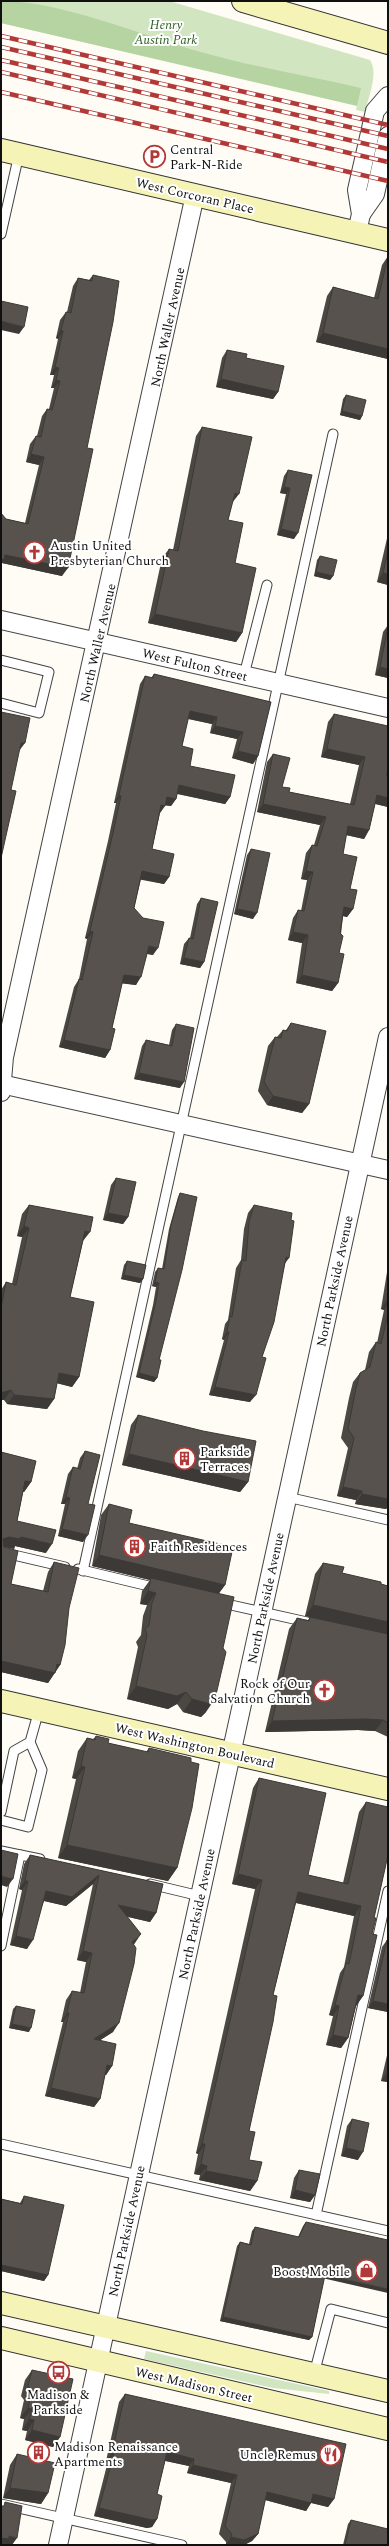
<svg xmlns="http://www.w3.org/2000/svg" width="389" height="2546" viewBox="0 0 389 2546" font-family="Spectral,serif">
  <rect width="100%" height="100%" fill="#fefcf4"/>
  <!-- green -->
  <g fill="#d1e5c0">
    <path d="M1,1H169L370,60C379,73 368,98 365,112L356,110L357,105L1,23Z"/>
    <path d="M146,2351L329,2391V2394L273,2388L144,2359Z"/>
  </g>
  <!-- forest -->
  <path fill="#b5d4a1" d="M1,1C61,1 141,35 201,52C253,67 308,76 361,88L357,106L1,23Z"/>
  <g fill="none" stroke-linecap="round" stroke-linejoin="round">
    <defs>
      <g id="lane">
        <path d="M1,234L19,154"/>
        <path d="M1,660L49,672L39,713L1,703"/>
        <path d="M244,675L267,585"/>
        <path d="M287,1497L388,1520"/>
        <path d="M1,1552L65,1567"/>
        <path d="M78,1569L157,1588"/>
        <path d="M83,1571L333,434"/>
        <path d="M222,1603L307,1622"/>
        <path d="M1,1812L14,1751L30,1742L39,1710"/>
        <path d="M1,1820L28,1827L42,1770L30,1742"/>
        <path d="M1,1851L40,1859"/>
        <path d="M150,1884L200,1896"/>
        <path d="M1,1946L20,1855"/>
        <path d="M1,2144L388,2231"/>
        <path d="M316,2215L388,1891"/>
        <path d="M314,2374L331,2309L388,2323"/>
        <path d="M1,2504L182,2545"/>
      </g>
      <g id="street">
        <path d="M361,214L375,194L388,136"/>
        <path d="M357,232L361,214L357,190L375,111L388,96"/>
        <path d="M1,620L388,708"/>
        <path d="M1,1084L388,1170"/>
        <path d="M1,1092L4,1057L195,195"/>
        <path d="M58,2545L388,1037"/>
      </g>
      <g id="secondary">
        <path d="M243,1L388,43"/>
        <path d="M1,150L388,240"/>
        <path d="M1,1701L388,1789"/>
        <path d="M1,2303L388,2391"/>
        <path d="M1,2338L388,2429"/>
      </g>
    </defs>
    <!-- lane casing -->
    <use href="#lane" stroke="#434343" stroke-width="11"/>
    <!-- street casing -->
    <use href="#street" stroke="#434343" stroke-width="20"/>
    <!-- secondary casing -->
    <use href="#secondary" stroke="#323232" stroke-width="24"/>
    <!-- lane -->
    <use href="#lane" stroke="#fff" stroke-width="9"/>
    <!-- street -->
    <use href="#street" stroke="#fff" stroke-width="18"/>
    <!-- secondary -->
    <use href="#secondary" stroke="#f6f3b6" stroke-width="22"/>
    <defs>
      <g id="rail">
        <path d="M1,36L388,125"/>
        <path d="M1,47L388,136"/>
        <path d="M1,60L388,149"/>
        <path d="M1,72L388,162"/>
        <path d="M1,92L388,181"/>
      </g>
    </defs>
    <!-- rail casing -->
    <use href="#rail" stroke="#b13937" stroke-width="4.5"/>
    <!-- rail -->
    <use href="#rail" stroke="#fff" stroke-width="3" stroke-dasharray="9" stroke-linecap="butt"/>
  </g>
  <!-- wall -->
  <g fill="#4b4742">
    <path d="M388,256V359L316,342L327,296L333,287L374,298L382,265Z"/>
    <path d="M93,275L87,448L62,576L2,563L6,519L25,523L39,465L26,462L30,444L36,436H37L42,416L47,409H49L54,388H51L54,375H50L58,339L56,338L60,320L66,312H67L73,286L78,278L89,280Z"/>
    <path d="M227,350L246,358L278,392L273,399L216,387L222,358Z"/>
    <path d="M346,395L362,416L360,420L340,415L343,399Z"/>
    <path d="M202,427L232,503L228,520L235,563L242,633L236,642L148,623L162,558L169,549L173,550L196,436Z"/>
    <path d="M288,470L294,539L277,535L286,494L280,493L284,476Z"/>
    <path d="M388,534V585L377,582Z"/>
    <path d="M320,556L333,576L330,580L314,576L317,560Z"/>
    <path d="M388,625V678L375,675L383,632Z"/>
    <path d="M154,674L271,702L258,756L253,764L232,758L237,739L210,733L212,724L188,719L182,746L190,766L230,797L225,804L177,794L176,799L171,806L165,805L160,813L152,849L169,877L164,884L141,879L134,908L153,955L147,954L136,985L122,983L112,1028L110,1050L105,1058L59,1047L74,987L79,979L87,939L85,938L108,841L116,803H114L140,684L145,676L151,678Z"/>
    <path d="M334,714L386,778L388,779V807L375,804L369,830L364,839L346,835L343,854L350,889L353,909L347,917L343,916L339,953L338,983L332,991L296,983L302,943L288,940L293,918L298,910L301,911L307,880L301,879L306,853L312,845H314L320,825L257,812L267,762L273,754L282,787L289,792L350,804L359,765L321,757L328,722Z"/>
    <path d="M251,849L253,919L234,914L247,855Z"/>
    <path d="M201,898L204,962L200,968L180,964L184,944L189,938H190L197,904Z"/>
    <path d="M291,1023L309,1104L302,1113L267,1105L258,1091L268,1046L275,1037H277L283,1030H286Z"/>
    <path d="M176,1024L180,1088L134,1079L142,1046L146,1040L169,1045L172,1030Z"/>
    <path d="M116,1178L128,1217L123,1224L103,1220L111,1185Z"/>
    <path d="M180,1193L157,1378L154,1382L136,1377L153,1305L156,1287L152,1286L155,1272L158,1268L162,1269L169,1229L178,1197Z"/>
    <path d="M29,1205L83,1241L70,1297L79,1377L72,1387L57,1383L54,1399L47,1409L7,1404L4,1400H1V1290L6,1282L12,1284L22,1237L17,1236L22,1214Z"/>
    <path d="M254,1205L291,1220L285,1264L262,1357L250,1402L209,1395L224,1340L222,1339L225,1324L228,1320L236,1268L241,1260L244,1229L248,1213Z"/>
    <path d="M127,1261L143,1279L140,1283L121,1279L124,1265Z"/>
    <path d="M388,1266V1507L386,1509L355,1504L356,1500L337,1496L348,1448L341,1438L349,1398L353,1382L360,1373L365,1370L369,1352L376,1342L377,1343L384,1310L381,1309Z"/>
    <path d="M138,1415L248,1482L240,1492L122,1465L131,1425Z"/>
    <path d="M85,1451L88,1504L83,1542L58,1536L65,1504H61L68,1474L73,1467L77,1469L80,1458Z"/>
    <path d="M1,1452L31,1482L24,1492H23L17,1521L46,1553L15,1546L14,1549L4,1547L11,1584L43,1591L48,1572L54,1562L69,1608L60,1665L48,1683L1,1672Z"/>
    <path d="M109,1504L129,1523L225,1585L219,1593L206,1712L201,1717L183,1712L177,1704L168,1709L127,1699L138,1647L136,1642L141,1635L143,1616L147,1605L140,1604L142,1591L150,1580L92,1566L101,1515Z"/>
    <path d="M323,1563L342,1573L388,1586V1737L375,1731L358,1730L265,1732L289,1629L297,1618L308,1620L310,1617L305,1616L315,1574Z"/>
    <path d="M96,1736L108,1743L146,1752L149,1748L177,1868L168,1881L58,1858L76,1779L72,1778L78,1751L87,1738L93,1739Z"/>
    <path d="M259,1778L308,1875L343,1883L359,1812L366,1802L374,1918L372,1934L363,1996L356,2006L348,2038L341,2048L326,2045L333,2016L329,2015L340,1973L344,1967L354,1916L296,1903L273,1995L249,2131V2160L257,2181L250,2191L199,2180L200,2175L194,2174L198,2154L196,2153L255,1889L232,1884L253,1788Z"/>
    <path d="M30,1855L163,1884L156,1913L150,1922L128,1917L135,1943L134,1944L113,2032L100,2040L112,2066L106,2075L105,2074L100,2099L94,2107L45,2096L63,2022H61L66,2000L72,1991L80,1993L86,1962L77,1960L93,1884L66,1906L44,1901L27,1949L10,1945L22,1890L19,1889L24,1864Z"/>
    <path d="M387,1940L388,2012L368,2008L382,1947Z"/>
    <path d="M16,2006L29,2032L9,2028L13,2009Z"/>
    <path d="M388,2051V2082L381,2081Z"/>
    <path d="M352,2119L358,2160L341,2156L347,2126Z"/>
    <path d="M299,2170L315,2195L310,2202L290,2198L294,2178Z"/>
    <path d="M24,2196L48,2275L44,2281L1,2271V2199L20,2203Z"/>
    <path d="M306,2222L324,2279L312,2337L309,2340L220,2321L237,2246L240,2242L249,2244L252,2231L255,2227L298,2237L303,2226Z"/>
    <path d="M32,2370L60,2437L53,2447L25,2440L27,2431L22,2430L24,2419L20,2418L24,2400L21,2396L25,2380Z"/>
    <path d="M125,2394L334,2499L328,2507L311,2503L306,2511L265,2500L258,2534L252,2541L244,2545H226V2542L219,2534L231,2483L187,2473L189,2466L165,2461L157,2494V2519L152,2527L147,2528L94,2516L108,2461H106L119,2402Z"/>
    <path d="M17,2454L48,2493L41,2504L3,2498L10,2465Z"/>
    <path d="M351,2520L388,2545H343L348,2524Z"/>
  </g>
  <!-- shaded-wall -->
  <g fill="#3d3936">
    <path d="M1,321L24,327L19,334L1,330Z"/>
    <path d="M61,330L63,331L58,339L56,338Z"/>
    <path d="M323,333L388,349V359L316,342Z"/>
    <path d="M55,367L59,368L54,375H50Z"/>
    <path d="M221,379L278,392L273,399L216,387Z"/>
    <path d="M56,380L60,381L54,388H51Z"/>
    <path d="M342,411L362,416L360,420L340,415Z"/>
    <path d="M31,454L44,457L39,465L26,462Z"/>
    <path d="M284,487L290,488L286,494L280,493Z"/>
    <path d="M235,493L239,494L232,503Z"/>
    <path d="M281,529L298,533L294,539L277,535Z"/>
    <path d="M5,555L68,568L62,576L2,563L1,565V559Z"/>
    <path d="M316,572L333,576L330,580L314,576Z"/>
    <path d="M383,573L388,574V585L377,582Z"/>
    <path d="M155,614L242,633L236,642L148,623Z"/>
    <path d="M380,667L388,669V678L375,675Z"/>
    <path d="M190,711L217,717L212,724L185,718Z"/>
    <path d="M215,726L243,732L237,739L210,733Z"/>
    <path d="M21,743H25L19,751Z"/>
    <path d="M327,749L365,757L359,765L321,757Z"/>
    <path d="M238,751L258,756L253,764L232,758Z"/>
    <path d="M179,785L230,797L225,804L174,793Z"/>
    <path d="M119,795L121,796L116,803H114Z"/>
    <path d="M377,795L388,798V807L372,803Z"/>
    <path d="M167,797L176,799L171,806L162,805Z"/>
    <path d="M263,804L326,817L320,825L257,812Z"/>
    <path d="M161,805L165,806L160,813Z"/>
    <path d="M348,826L369,830L364,839L342,834Z"/>
    <path d="M142,871L169,877L164,884L137,879Z"/>
    <path d="M306,871L313,872L307,880L301,879Z"/>
    <path d="M344,907L353,909L347,917L338,915Z"/>
    <path d="M237,909L257,913L253,919L234,914Z"/>
    <path d="M90,931L93,932L87,939L85,938Z"/>
    <path d="M293,932L308,935L302,943L288,940Z"/>
    <path d="M149,946L158,948L153,955L144,953Z"/>
    <path d="M184,958L204,962L200,968L180,964Z"/>
    <path d="M124,975L141,977L136,985L118,983Z"/>
    <path d="M302,975L338,983L332,991L296,983Z"/>
    <path d="M64,1040L110,1050L105,1058L59,1047Z"/>
    <path d="M139,1073L184,1082L180,1088L134,1079Z"/>
    <path d="M273,1096L309,1104L302,1113L267,1105Z"/>
    <path d="M108,1213L128,1217L123,1224L103,1220Z"/>
    <path d="M24,1226L29,1228L22,1237L17,1236Z"/>
    <path d="M85,1231L90,1232L83,1241L78,1240Z"/>
    <path d="M286,1257L289,1258L283,1266Z"/>
    <path d="M124,1275L143,1279L140,1283L121,1279Z"/>
    <path d="M155,1282L159,1283L156,1287L152,1286Z"/>
    <path d="M387,1300H388V1305L384,1310L381,1309Z"/>
    <path d="M227,1332H229L224,1340L222,1339Z"/>
    <path d="M59,1373L79,1377L72,1387L52,1382Z"/>
    <path d="M139,1373L157,1378L154,1382L136,1377Z"/>
    <path d="M215,1387L256,1395L250,1402L209,1395Z"/>
    <path d="M11,1390L4,1400H1V1393Z"/>
    <path d="M14,1395L54,1399L47,1409L7,1404Z"/>
    <path d="M129,1454L248,1482L240,1492L122,1465Z"/>
    <path d="M25,1481L31,1482L24,1492L18,1491Z"/>
    <path d="M343,1487L362,1491L356,1500L337,1496Z"/>
    <path d="M362,1494L388,1499V1507L386,1509L355,1504Z"/>
    <path d="M66,1497L70,1498L65,1504H61Z"/>
    <path d="M62,1529L88,1535L83,1542L58,1536Z"/>
    <path d="M9,1537H21L52,1544L46,1553L15,1546L14,1549L2,1546L3,1539Z"/>
    <path d="M99,1555L225,1585L217,1596L151,1578L150,1580L92,1566Z"/>
    <path d="M148,1591L156,1593L147,1605L140,1604Z"/>
    <path d="M313,1605L388,1622V1635L305,1616Z"/>
    <path d="M1,1661L57,1664L60,1665L48,1683L1,1672Z"/>
    <path d="M136,1686L186,1692L177,1704L168,1709L127,1699Z"/>
    <path d="M192,1699H215L206,1712L201,1717L183,1712Z"/>
    <path d="M365,1719L383,1720L375,1731L358,1730L265,1732L272,1721Z"/>
    <path d="M81,1766L85,1767L76,1779L72,1778Z"/>
    <path d="M67,1845L177,1868L168,1881L58,1858Z"/>
    <path d="M238,1874L262,1880L255,1889L232,1884Z"/>
    <path d="M99,1875L93,1884L66,1906L40,1900L46,1891Z"/>
    <path d="M1,1876L13,1879L7,1887L1,1885Z"/>
    <path d="M25,1881H28L22,1890L19,1889Z"/>
    <path d="M298,1892L361,1906L354,1916L292,1902Z"/>
    <path d="M118,1905L156,1913L150,1922L112,1913Z"/>
    <path d="M141,1934L135,1943L126,1950L132,1942Z"/>
    <path d="M16,1936L33,1940L27,1949L10,1945Z"/>
    <path d="M83,1951L92,1953L86,1962L77,1960Z"/>
    <path d="M358,1995L363,1996L356,2006L351,2005Z"/>
    <path d="M373,2001L388,2004V2012L368,2008Z"/>
    <path d="M335,2005L339,2006L333,2016L329,2015Z"/>
    <path d="M67,2013H69L63,2022H61Z"/>
    <path d="M119,2023L113,2032L88,2048L94,2039Z"/>
    <path d="M12,2024L31,2028L29,2032L9,2028Z"/>
    <path d="M333,2035L348,2038L341,2048L326,2045Z"/>
    <path d="M107,2065L112,2066L106,2075L101,2074Z"/>
    <path d="M388,2071V2082L381,2081Z"/>
    <path d="M51,2088L100,2099L94,2107L45,2096Z"/>
    <path d="M202,2144H205L198,2154L196,2153Z"/>
    <path d="M346,2148L363,2152L358,2160L341,2156Z"/>
    <path d="M201,2164L207,2166L200,2175L194,2174Z"/>
    <path d="M206,2171L257,2181L250,2191L199,2180Z"/>
    <path d="M295,2190L315,2195L310,2202L290,2198Z"/>
    <path d="M1,2265L48,2275L44,2281L1,2271Z"/>
    <path d="M325,2275L388,2289V2293L322,2278Z"/>
    <path d="M223,2317L312,2337L309,2340L220,2321Z"/>
    <path d="M28,2408L32,2409L24,2419L20,2418Z"/>
    <path d="M29,2419L34,2420L27,2431L22,2430Z"/>
    <path d="M32,2430L60,2437L53,2447L25,2440Z"/>
    <path d="M167,2452L194,2459L189,2466L162,2460Z"/>
    <path d="M112,2453L114,2454L108,2461H106Z"/>
    <path d="M193,2465L237,2475L231,2483L187,2473Z"/>
    <path d="M10,2488L48,2493L41,2504L3,2498Z"/>
    <path d="M267,2492L311,2503L306,2511L262,2499Z"/>
    <path d="M313,2494L334,2499L328,2507L308,2502Z"/>
    <path d="M99,2508L157,2519L152,2527L147,2528L94,2516Z"/>
    <path d="M258,2534L252,2541L244,2545H226L231,2537Z"/>
    <path d="M9,2536L17,2538L12,2545L6,2544L5,2545H1V2538Z"/>
  </g>
  <!-- building -->
  <g fill="#57524d" stroke="#3d3936">
    <path d="M388,256V349L323,333L333,287L378,299Z"/>
    <path d="M93,275L119,281L113,322L87,448L93,449L68,568L5,555L4,560L1,559V513L6,519L28,524L44,457L31,454L36,436L41,437L47,409L52,410L60,381L56,380L59,368L55,367L63,331L61,330L66,312L71,313L78,278L92,281Z"/>
    <path d="M1,301L28,307L24,327L1,321Z"/>
    <path d="M227,350L247,354L246,358L284,366L278,392L221,379Z"/>
    <path d="M346,395L366,400L362,416L342,411Z"/>
    <path d="M202,427L252,437L239,494L235,493L228,520L243,523L235,563L256,568L242,633L155,614L169,549L178,551Z"/>
    <path d="M288,470L312,475L298,533L281,529L290,488L284,487Z"/>
    <path d="M388,551V574L383,573Z"/>
    <path d="M320,556L337,560L333,576L316,572Z"/>
    <path d="M388,627V669L380,667Z"/>
    <path d="M154,674L271,702L258,756L238,751L243,732L215,726L217,717L190,711L182,746L193,749L190,766L235,775L230,797L179,785L176,799L167,797L165,806L161,805L152,849L174,854L169,877L142,871L134,908L143,918L164,922L158,948L149,946L141,977L124,975L112,1028L115,1029L110,1050L64,1040L79,979L82,980L93,932L90,931L113,833L121,796L119,795L145,676L153,678Z"/>
    <path d="M1,712L30,718L25,743H21L11,790L16,791L1,858Z"/>
    <path d="M334,714L388,726V769L386,778L388,779V798L377,795L369,830L348,826L343,854L357,857L350,889L357,890L353,909L344,907L340,933L343,936L339,953L344,954L338,983L302,975L308,935L293,932L298,910L304,911L313,872L306,871L312,845L317,846L326,817L263,804L273,754L290,758L282,787L290,788L289,792L354,805L365,757L327,749Z"/>
    <path d="M251,849L270,853L257,913L237,909Z"/>
    <path d="M201,898L218,902L204,962L184,958L189,938L193,939Z"/>
    <path d="M291,1023L326,1031L309,1104L273,1096L264,1082L275,1037L281,1038L283,1030L287,1031Z"/>
    <path d="M176,1024L194,1028L184,1082L139,1073L146,1040L172,1046Z"/>
    <path d="M116,1178L136,1182L128,1217L108,1213Z"/>
    <path d="M180,1193L197,1197L182,1270L159,1360H161L157,1378L139,1373L156,1301L159,1283L155,1282L158,1268L164,1269L171,1225Z"/>
    <path d="M29,1205L93,1217L90,1232L85,1231L70,1297L94,1302L79,1377L59,1373L54,1399L14,1395L11,1390L1,1393V1307L6,1282L16,1285L29,1228L24,1226Z"/>
    <path d="M254,1205L292,1213L291,1220L294,1221L289,1258L286,1257L274,1322L262,1357L266,1358L256,1395L215,1387L229,1332H227L230,1316L232,1317L242,1260L246,1261L249,1222Z"/>
    <path d="M127,1261L146,1265L143,1279L124,1275Z"/>
    <path d="M388,1314V1499L362,1494V1491L343,1487L354,1438L348,1429L356,1388L360,1373L370,1367L376,1342L381,1344Z"/>
    <path d="M138,1415L203,1431L256,1441L248,1482L129,1454Z"/>
    <path d="M85,1451L100,1455L88,1504L95,1505L88,1535L62,1529L70,1498L66,1497L73,1467L80,1469Z"/>
    <path d="M1,1452L36,1461L31,1482L25,1481L17,1521L56,1530L52,1544L21,1537L20,1539L9,1537L3,1539L4,1547L18,1551L11,1584L48,1592L54,1562L79,1568L69,1608L65,1645L60,1665L57,1664L55,1673L1,1661Z"/>
    <path d="M109,1504L132,1510L129,1523L233,1547L225,1585L99,1555Z"/>
    <path d="M323,1563L344,1567L342,1573L381,1582V1584L388,1586V1622L313,1605Z"/>
    <path d="M151,1578L234,1597L223,1648L226,1652L215,1699L210,1704L192,1699L186,1692L177,1696L136,1686L147,1635L145,1629L149,1626L152,1603L156,1593L148,1591Z"/>
    <path d="M310,1617L388,1634V1723L383,1720L365,1719L272,1721L297,1618L309,1621Z"/>
    <path d="M96,1736L109,1739L108,1743L148,1752L149,1748L191,1758V1762L199,1764L192,1808L177,1868L67,1845L85,1767L81,1766L87,1738L95,1740Z"/>
    <path d="M259,1778L326,1793L308,1875L348,1884L366,1802L388,1807V1855L374,1918H376L372,1934L377,1935L363,1996L358,1995L348,2038L333,2035L339,2006L335,2005L346,1963L349,1964L361,1906L298,1892L273,1995L277,1996L273,2022L249,2131L255,2132L249,2160L262,2162L257,2181L206,2171L207,2166L201,2164L205,2144H202L262,1880L238,1874Z"/>
    <path d="M1,1850L18,1854L13,1879L1,1876Z"/>
    <path d="M30,1855L163,1884L156,1913L118,1905L141,1934L132,1942L136,1948L134,1964L119,2023L94,2039L116,2044L112,2066L107,2065L100,2099L51,2088L69,2013H67L72,1991L84,1993L92,1953L83,1951L99,1875L72,1897L46,1891L33,1940L16,1936L28,1881H25Z"/>
    <path d="M387,1940H388V2004L373,2001Z"/>
    <path d="M16,2006L35,2010L31,2028L12,2024Z"/>
    <path d="M352,2119L369,2123L363,2152L346,2148Z"/>
    <path d="M299,2170L320,2174L315,2195L295,2190Z"/>
    <path d="M24,2196L64,2205L48,2275L1,2265V2199L22,2204Z"/>
    <path d="M306,2222L388,2240V2289L325,2275L312,2337L223,2317L240,2242L251,2245L255,2227L299,2237Z"/>
    <path d="M32,2370L73,2379L60,2437L32,2430L34,2420L29,2419L32,2409L28,2408L32,2390L28,2386Z"/>
    <path d="M125,2394L346,2444L334,2499L313,2494L311,2503L267,2492L258,2534L244,2540L231,2537L232,2534L225,2526L237,2475L193,2465L194,2459L167,2452L157,2494L162,2496L157,2519L152,2520L99,2508L114,2454L112,2453Z"/>
    <path d="M17,2454L55,2463L48,2493L10,2488Z"/>
    <path d="M5,2502L22,2506L17,2538L9,2536V2539L1,2538V2506H4Z"/>
    <path d="M351,2520L388,2529V2545H345Z"/>
  </g>
  <!-- icons -->
  <defs>
    <symbol id="parking-ring" viewBox="-11 -11 22 22"><circle r="9.5" fill="#fff" stroke="#b13937" stroke-width="1.5"/><path d="M-3.5-5.5H1a3.5 3.5 0 0 1 0 7H-1V5.5H-3.5ZM-1-3.4V-.6H.8a1.4 1.4 0 0 0 0-2.8Z" fill="#b13937"/></symbol>
    <symbol id="church-ring" viewBox="-11 -11 22 22"><circle r="9.5" fill="#fff" stroke="#b13937" stroke-width="1.5"/><path d="M-1.2-6h2.4v3.5h3.3v2.4h-3.3V6h-2.4V-.1h-3.3v-2.4h3.3Z" fill="#b13937"/></symbol>
    <symbol id="building-ring" viewBox="-11 -11 22 22"><circle r="9.5" fill="#fff" stroke="#b13937" stroke-width="1.5"/><path d="M-4-6H4V6H1V3H-1V6H-4ZM-2.5-4.3h1.7v1.8h-1.7ZM.8-4.3h1.7v1.8H.8ZM-2.5-1h1.7V.8h-1.7ZM.8-1h1.7V.8H.8Z" fill="#b13937"/></symbol>
    <symbol id="shop-ring" viewBox="-11 -11 22 22"><circle r="9.5" fill="#fff" stroke="#b13937" stroke-width="1.5"/><path d="M-5-2.5h2.3a2.7 3.5 0 0 1 5.4 0H5L5.5 6h-11ZM-1.5-2.5h3a1.5 2.3 0 0 0-3 0Z" fill="#b13937"/></symbol>
    <symbol id="bus-ring" viewBox="-11 -11 22 22"><circle r="9.5" fill="#fff" stroke="#b13937" stroke-width="1.5"/><path d="M-5-6H5V4H4V6H2V4H-2V6H-4V4H-5ZM-3.5-4V0h7V-4ZM-3.5 1.2v1.5H-2V1.2ZM2 1.2v1.5H3.5V1.2Z" fill="#b13937"/></symbol>
    <symbol id="restaurant-ring" viewBox="-11 -11 22 22"><circle r="9.5" fill="#fff" stroke="#b13937" stroke-width="1.5"/><path d="M-5-6h1v4h1v-4h1v4h1v-4h1v5L-1.5 .5V6h-2V.5L-5-1ZM5-6V6H3V1.5H1.5Q1.5-4 5-6Z" fill="#b13937"/></symbol>
  </defs>
  <g fill-rule="evenodd">
    <use href="#parking-ring" x="142" y="144" width="25" height="25"/>
    <use href="#church-ring" x="22" y="540" width="25" height="25"/>
    <use href="#building-ring" x="172" y="1446" width="25" height="25"/>
    <use href="#building-ring" x="122" y="1534" width="25" height="25"/>
    <use href="#church-ring" x="312" y="1678" width="25" height="25"/>
    <use href="#shop-ring" x="354" y="2258" width="25" height="25"/>
    <use href="#bus-ring" x="46" y="2360" width="25" height="25"/>
    <use href="#building-ring" x="26" y="2440" width="25" height="25"/>
    <use href="#restaurant-ring" x="318" y="2442" width="25" height="25"/>
  </g>
  <g text-anchor="middle" stroke-width="4" stroke-linejoin="round" paint-order="stroke">
    <!-- park labels -->
    <g font-size="13" font-style="italic" fill="#2f6127" stroke="#fff">
      <text x="166" y="29">Henry<tspan x="166" dy="15">Austin Park</tspan></text>
    </g>
    <!-- poi labels -->
    <g font-size="13" fill="#101010" stroke="#fff" text-anchor="start">
      <text x="170" y="154">Central<tspan x="170" dy="15">Park-N-Ride</tspan></text>
      <text x="50" y="550">Austin United<tspan x="50" dy="15">Presbyterian Church</tspan></text>
      <text x="200" y="1456">Parkside<tspan x="200" dy="15">Terraces</tspan></text>
      <text x="150" y="1551">Faith Residences</text>
      <text x="310" y="1688" text-anchor="end">Rock of Our<tspan x="310" dy="15">Salvation Church</tspan></text>
      <text x="350" y="2276" text-anchor="end">Boost Mobile</text>
      <text x="58" y="2399" text-anchor="middle">Madison &amp;<tspan x="58" dy="15">Parkside</tspan></text>
      <text x="54" y="2451">Madison Renaissance<tspan x="54" dy="15">Apartments</tspan></text>
      <text x="316" y="2459" text-anchor="end">Uncle Remus</text>
    </g>
    <!-- street labels -->
    <g font-size="13" fill="#101010" stroke="#fff">
      <text transform="translate(195 195) rotate(13)" y="5">West Corcoran Place</text>
      <text transform="translate(167 327) rotate(-78)" y="5">North Waller Avenue</text>
      <text transform="translate(97 643) rotate(-77)" y="5">North Waller Avenue</text>
      <text transform="translate(195 664) rotate(13)" y="5">West Fulton Street</text>
      <text transform="translate(334 1281) rotate(-78)" y="5">North Parkside Avenue</text>
      <text transform="translate(265 1598) rotate(-78)" y="5">North Parkside Avenue</text>
      <text transform="translate(195 1745) rotate(13)" y="5">West Washington Boulevard</text>
      <text transform="translate(196 1914) rotate(-78)" y="5">North Parkside Avenue</text>
      <text transform="translate(126 2231) rotate(-78)" y="5">North Parkside Avenue</text>
      <text transform="translate(194 2384) rotate(13)" y="5">West Madison Street</text>
    </g>
  </g>
  <!-- border -->
  <rect width="389" height="2546" fill="none" stroke="#101010" stroke-width="4"/>
</svg>
